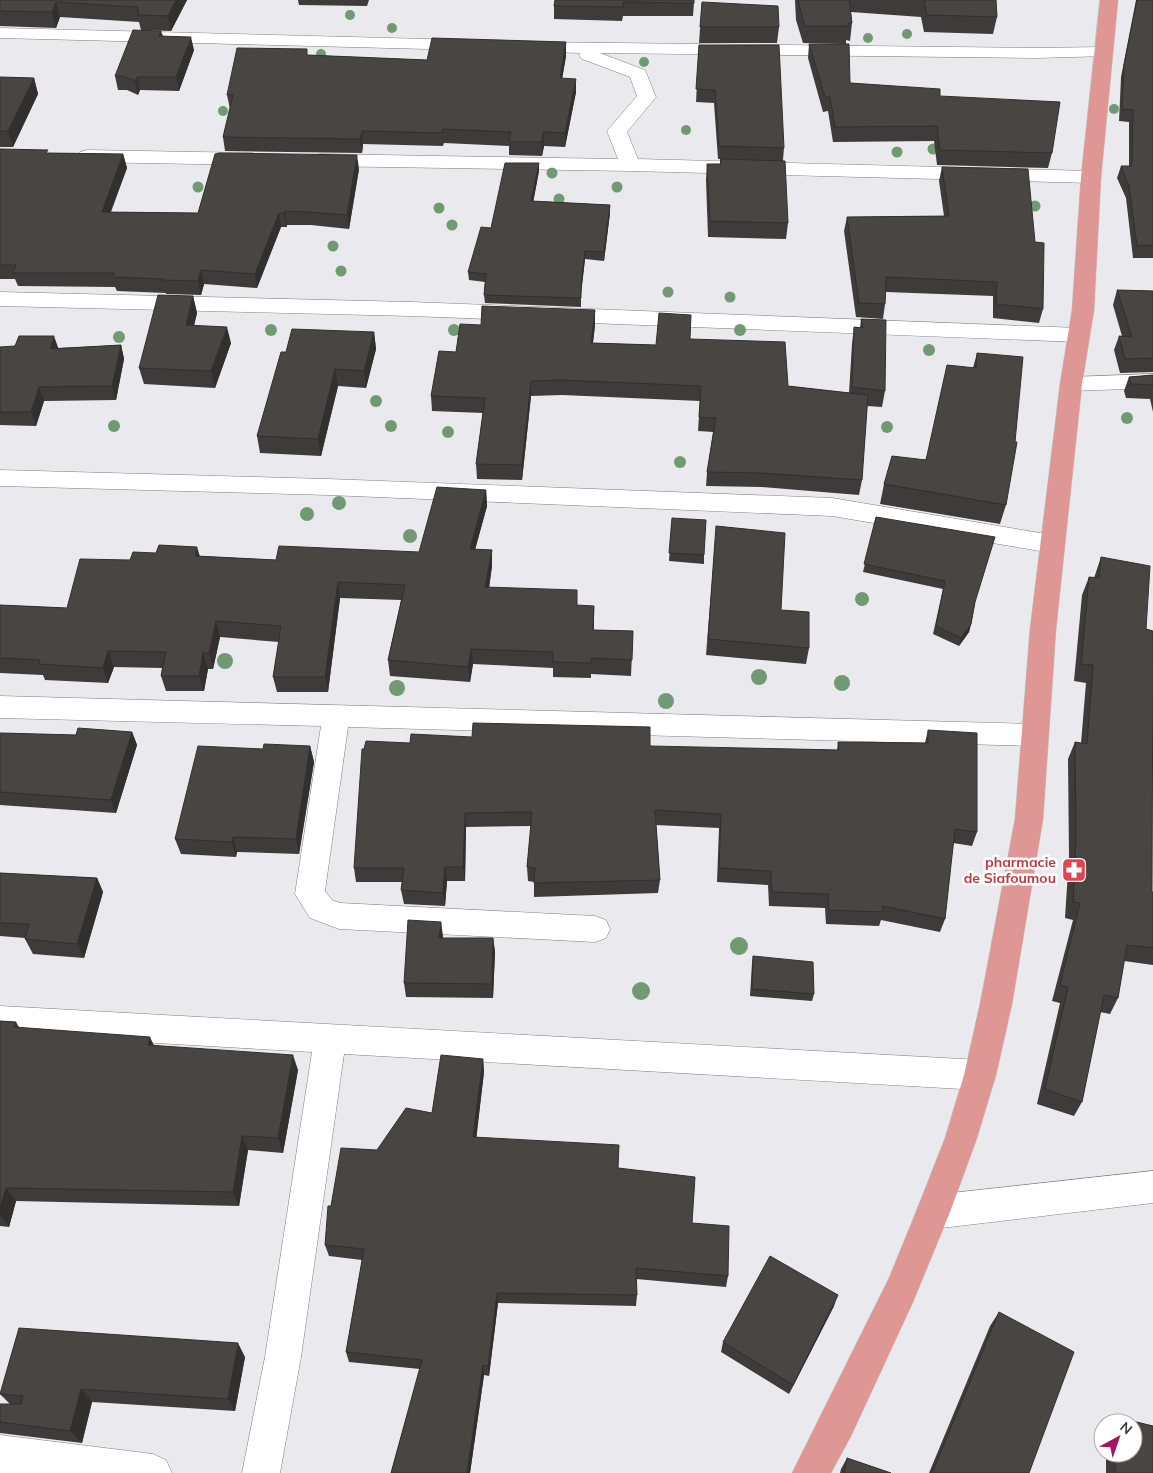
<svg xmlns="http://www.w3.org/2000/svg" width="1153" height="1473" font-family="Mulish,sans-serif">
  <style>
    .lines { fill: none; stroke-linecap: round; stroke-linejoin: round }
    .minor-casing { stroke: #7d7d80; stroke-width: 1 }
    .trunk-casing { stroke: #c6c6c6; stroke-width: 1 }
    .minor { fill: #fff; fill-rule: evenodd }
    .trunk { fill: #df9796; fill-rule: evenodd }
    .tree { fill: #719973 }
    .wall { fill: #3e3b3a }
    .shaded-wall { fill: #32302f }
    .building { fill: #484543; stroke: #32302f }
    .labels { text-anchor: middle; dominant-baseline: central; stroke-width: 5; stroke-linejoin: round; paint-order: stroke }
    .health-label { font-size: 14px; font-weight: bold; fill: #be3a42; stroke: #fff; text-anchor: end }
  </style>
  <rect width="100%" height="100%" fill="#eaeaee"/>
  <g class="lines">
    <defs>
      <g id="minor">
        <polygon points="0,28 467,40 473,41 476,45 473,49 467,50 0,38"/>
        <polygon points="530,42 1036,48 1103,47 1109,48 1112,52 1109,56 1036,58 600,53 645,70 656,97 627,132 638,159 1091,171 1098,173 1101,177 1098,181 1091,183 630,171 320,166 313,164 310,160 313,156 320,154 618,159 607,131 637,96 630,77 582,59 579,55 580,53 524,51 521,47 524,43"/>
        <polygon points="87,150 252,153 259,155 262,159 259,163 252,165 87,162 80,160 77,156 80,152"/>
        <polygon points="0,292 411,302 1078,328 1086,330 1089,335 1086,340 1078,342 411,316 0,306"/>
        <polygon points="1153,374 1153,388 1071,391 1063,389 1060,384 1063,379 1071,377"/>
        <polygon points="0,470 328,479 832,498 1052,535 1061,538 1064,544 1061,550 1052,553 832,516 328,495 0,486"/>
        <polygon points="0,696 1034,724 1044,727 1048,735 1044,743 1034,746 348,727 325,891 332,900 340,903 595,916 606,920 610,929 606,938 595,942 339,929 310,918 295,894 321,726 0,718"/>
        <polygon points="0,1006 980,1060 991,1065 996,1075 991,1085 980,1090 344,1054 301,1357 280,1473 242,1473 265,1357 312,1052 0,1034"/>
        <polygon points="1153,1171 1153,1203 933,1229 921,1224 916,1212 921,1200 933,1195"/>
        <polygon points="0,1435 153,1454 166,1460 172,1473 0,1473"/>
      </g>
      <polygon id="trunk" points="1100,0 1118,0 1101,177 1094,310 1082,384 1056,629 1043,819 1012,1004 996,1075 977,1138 950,1212 913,1302 851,1436 831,1473 792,1473 889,1278 916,1212 945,1138 964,1075 980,1004 1015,819 1030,629 1060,384 1072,310 1081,177"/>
    </defs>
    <use href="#minor" class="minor-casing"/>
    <use href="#trunk" class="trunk-casing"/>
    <use href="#minor" class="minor"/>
    <use href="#trunk" class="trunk"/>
  </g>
  <g class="tree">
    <circle cx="350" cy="15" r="5"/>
    <circle cx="392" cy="28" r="5"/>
    <circle cx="907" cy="34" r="5"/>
    <circle cx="868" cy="38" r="5"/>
    <circle cx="321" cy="54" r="5"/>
    <circle cx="644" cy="62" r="5"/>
    <circle cx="1114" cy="109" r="5"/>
    <circle cx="223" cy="111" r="5"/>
    <circle cx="686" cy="130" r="5"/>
    <circle cx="933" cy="149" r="5.5"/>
    <circle cx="897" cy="152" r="5.5"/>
    <circle cx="552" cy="173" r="5.5"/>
    <circle cx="198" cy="187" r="5.5"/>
    <circle cx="617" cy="187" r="5.5"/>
    <circle cx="559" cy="199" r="5.5"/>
    <circle cx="1035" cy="206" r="5.5"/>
    <circle cx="439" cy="208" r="5.5"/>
    <circle cx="452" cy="225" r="5.5"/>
    <circle cx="333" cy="246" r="5.5"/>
    <circle cx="341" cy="271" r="5.5"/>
    <circle cx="668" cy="292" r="5.5"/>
    <circle cx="730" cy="297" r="5.5"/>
    <circle cx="271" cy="330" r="6"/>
    <circle cx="454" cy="330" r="6"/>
    <circle cx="740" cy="330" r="6"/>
    <circle cx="119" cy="337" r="6"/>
    <circle cx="929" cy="350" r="6"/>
    <circle cx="376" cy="401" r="6"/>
    <circle cx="1127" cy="418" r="6"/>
    <circle cx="114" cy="426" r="6"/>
    <circle cx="391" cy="426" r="6"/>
    <circle cx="887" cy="427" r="6"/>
    <circle cx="448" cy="432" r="6"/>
    <circle cx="680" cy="462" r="6"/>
    <circle cx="339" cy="503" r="7"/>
    <circle cx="307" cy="514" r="7"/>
    <circle cx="410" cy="536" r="7"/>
    <circle cx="862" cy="599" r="7"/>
    <circle cx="225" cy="661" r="8"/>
    <circle cx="759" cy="677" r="8"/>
    <circle cx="842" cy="683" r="8"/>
    <circle cx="397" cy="688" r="8"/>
    <circle cx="666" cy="701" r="8"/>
    <circle cx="739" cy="946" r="9"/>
    <circle cx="641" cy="991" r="9"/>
  </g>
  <g class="wall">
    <polygon points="0,0 187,0 171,31 141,30 139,22 60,17 56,28 0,26"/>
    <polygon points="298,0 369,0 367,6 299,5"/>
    <polygon points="555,0 694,3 693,16 623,16 622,21 554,19 554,6"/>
    <polygon points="795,0 996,0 997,17 993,34 924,32 921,17 851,12 852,23 850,41 846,40 846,44 803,43 796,20"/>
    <polygon points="1136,0 1153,0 1153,258 1133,258 1126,198 1117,178 1121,166 1129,166 1129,122 1119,121 1121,77"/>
    <polygon points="702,2 779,27 777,43 699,43"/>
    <polygon points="161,31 163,36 194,50 179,91 140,90 138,95 127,90 118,90 115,76"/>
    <polygon points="566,42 566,56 562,78 576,92 565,147 544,146 542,156 509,155 509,146 444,143 443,146 363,144 362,153 225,151 223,137 230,109 227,95 308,55 427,60"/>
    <polygon points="809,44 850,83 940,96 1052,153 1048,168 937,165 934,141 833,142 828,111 823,112 808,58"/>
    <polygon points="699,45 784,148 783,160 788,223 786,239 708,237 706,180 707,164 720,164 720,159 718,159 714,103 696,102"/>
    <polygon points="0,77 34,78 38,94 13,147 0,147"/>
    <polygon points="0,149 48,153 123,154 127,168 111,212 198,213 359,169 349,229 311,225 287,225 287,227 281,227 257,288 204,284 201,295 166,294 166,293 117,291 115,287 18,286 15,279 0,279"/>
    <polygon points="539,163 539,171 533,201 610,205 610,213 604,261 585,259 581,292 581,307 485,303 484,295 485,282 469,280 468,272 491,228"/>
    <polygon points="942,167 1035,242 1043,309 1039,323 993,318 993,296 886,292 885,304 883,319 856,317 844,231 847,217 944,216 939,181"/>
    <polygon points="1117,290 1153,291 1153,372 1120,373 1114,350 1119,336 1122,336 1113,305"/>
    <polygon points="193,296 197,313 194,325 231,343 215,388 144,384 139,368"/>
    <polygon points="595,310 595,325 593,343 656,345 690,339 788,386 849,393 852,344 854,327 860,328 861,319 885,391 882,407 867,406 862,480 859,495 761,487 706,486 707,472 713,432 698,431 700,401 562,395 531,396 522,480 477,479 476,464 483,413 432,411 431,396 456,352 481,325"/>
    <polygon points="374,332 376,349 366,388 338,386 321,456 260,453 257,436 286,352"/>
    <polygon points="121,345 124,359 116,400 44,401 36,426 0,425 0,347 58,348"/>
    <polygon points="977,353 1006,505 1000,524 880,504 884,484 925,460 973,368"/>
    <polygon points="1153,375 1153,412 1150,399 1126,398 1124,391 1129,377"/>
    <polygon points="486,490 487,506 475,549 492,550 492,566 489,587 577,606 594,606 594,630 633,631 631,676 591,674 591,678 553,677 553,668 473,664 470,682 390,676 388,660 401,600 340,598 328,692 277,692 273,677 279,642 220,637 213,669 208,669 204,691 166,691 161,676 162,668 114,667 108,683 45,680 43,675 0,673 0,605 67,608 130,560 200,556 276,560 419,552"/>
    <polygon points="876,517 975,603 971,624 969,632 959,646 933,634 943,589 863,572"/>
    <polygon points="672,518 704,555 704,564 669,561"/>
    <polygon points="715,543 781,610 809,648 806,664 706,655"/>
    <polygon points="1101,557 1146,629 1152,892 1153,892 1153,965 1124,961 1118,998 1110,1014 1100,1012 1082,1102 1074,1116 1037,1104 1060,1003 1052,1001 1073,920 1065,918 1069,856 1068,759 1075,742 1081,743 1086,683 1074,681 1082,595 1089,577 1094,578"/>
    <polygon points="928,730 977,832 972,846 953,843 945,919 940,932 881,920 879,926 826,924 825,908 769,906 768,885 717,882 719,828 656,825 660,880 658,893 534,897 534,882 528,881 527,867 531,826 466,827 465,881 447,881 445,906 404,904 401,890 402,882 356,882 354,868 410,743 837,750 838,742 925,743"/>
    <polygon points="132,732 137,745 116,813 0,805 0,733 76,735"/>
    <polygon points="310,746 314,762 299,854 237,852 236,857 181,854 175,839 263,749"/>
    <polygon points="0,873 97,878 103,892 84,958 33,954 25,939 25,938 0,936"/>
    <polygon points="441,922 442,938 493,938 495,952 493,998 406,997 404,983"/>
    <polygon points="753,956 814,994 812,1001 750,996 752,963"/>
    <polygon points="0,1021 16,1022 19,1027 154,1046 298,1070 283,1153 248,1150 239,1206 16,1201 9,1227 0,1226"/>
    <polygon points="483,1059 484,1072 476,1137 618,1168 692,1223 728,1276 726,1287 636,1279 637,1295 636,1306 498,1303 489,1376 484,1375 470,1473 391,1473 420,1369 349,1362 346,1352 362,1260 329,1256 325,1245 331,1206 377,1150 432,1113"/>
    <polygon points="834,1306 789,1394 721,1352 723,1342"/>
    <polygon points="999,1312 1029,1473 929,1473 990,1326"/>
    <polygon points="245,1357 235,1411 92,1402 82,1443 0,1433 0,1434 0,1404 10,1404 0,1394"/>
    <polygon points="1116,1417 1153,1426 1153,1473 1106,1473 1106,1453 1133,1453 1133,1423 1110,1423"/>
    <polygon points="847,1458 891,1473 840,1473 841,1469"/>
  </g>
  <g class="shaded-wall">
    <polygon points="176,0 187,0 171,31 168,16"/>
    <polygon points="56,2 60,17 56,28 52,12"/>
    <polygon points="191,37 194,50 179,91 176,77"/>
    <polygon points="566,42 566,56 560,92 560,78"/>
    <polygon points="137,77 140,90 138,95 135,81"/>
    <polygon points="34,78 38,94 13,147 8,131"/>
    <polygon points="576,79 576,92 565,147 565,133"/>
    <polygon points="362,131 363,144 362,153 360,139"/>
    <polygon points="543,132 544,146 542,156 542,142"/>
    <polygon points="123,154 127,168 105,225 102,212"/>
    <polygon points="357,155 359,169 349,229 347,215"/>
    <polygon points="539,163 539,171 532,209 531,201"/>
    <polygon points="610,205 610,213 604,261 604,252"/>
    <polygon points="285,211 287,225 287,227 284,213"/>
    <polygon points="279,213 281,227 257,288 255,274"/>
    <polygon points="585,251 585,259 581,295 581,286"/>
    <polygon points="201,270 204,284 201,295 198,281"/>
    <polygon points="193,296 197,313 190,342 186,325"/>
    <polygon points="595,310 595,325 591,358 591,343"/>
    <polygon points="227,327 231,343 215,388 211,371"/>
    <polygon points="374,332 376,349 366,388 364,371"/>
    <polygon points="54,336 59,350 50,349"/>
    <polygon points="121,345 124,359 116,400 112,386"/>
    <polygon points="335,369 338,386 321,456 318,439"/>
    <polygon points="531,381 531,396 522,480 522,465"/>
    <polygon points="39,387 44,401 36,426 31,412"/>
    <polygon points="486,490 487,506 471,565 470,549"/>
    <polygon points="197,547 202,563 195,556"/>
    <polygon points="492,550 492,566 487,603 485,587"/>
    <polygon points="338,582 340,598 328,692 325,677"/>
    <polygon points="216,621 220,637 213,669 209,653"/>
    <polygon points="971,624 969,632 959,646 961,638"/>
    <polygon points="471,649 473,664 470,682 468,667"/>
    <polygon points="108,651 114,667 108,683 103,668"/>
    <polygon points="203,653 208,669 204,691 199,676"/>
    <polygon points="132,732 137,745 116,813 111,800"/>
    <polygon points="310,746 314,762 299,854 296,839"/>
    <polygon points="465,813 466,827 465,881 463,867"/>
    <polygon points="233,837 237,852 236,857 232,842"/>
    <polygon points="445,867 447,881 445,906 443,893"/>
    <polygon points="97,878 103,892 84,958 77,944"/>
    <polygon points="441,922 443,936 441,952 439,938"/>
    <polygon points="493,938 495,952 493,998 492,984"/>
    <polygon points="150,1037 157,1052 148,1045"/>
    <polygon points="293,1055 298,1070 283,1153 278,1138"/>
    <polygon points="483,1059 484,1072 475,1150 473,1137"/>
    <polygon points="242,1136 248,1150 239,1206 233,1192"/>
    <polygon points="6,1188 16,1201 9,1227 0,1215 0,1209"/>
    <polygon points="497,1293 498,1303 489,1376 488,1366"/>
    <polygon points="838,1295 834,1306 789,1394 793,1385"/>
    <polygon points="238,1343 245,1357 235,1411 228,1399"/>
    <polygon points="483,1365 484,1375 470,1473 467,1473"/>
    <polygon points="81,1389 92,1402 82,1443 70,1431"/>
  </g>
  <g class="building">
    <polygon points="0,0 176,0 168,16 138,15 139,10 137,10 138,7 56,2 52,12 0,11"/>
    <polygon points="555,0 694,0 694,3 623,2 623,7 554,6"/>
    <polygon points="798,0 849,0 852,23 848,23 848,26 805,26"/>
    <polygon points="924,0 996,0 997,17 927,15"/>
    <polygon points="1137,0 1153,0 1153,245 1137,246 1129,186 1121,166 1132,166 1133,110 1122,109 1124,65"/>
    <polygon points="702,2 778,6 779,27 700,27"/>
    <polygon points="133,30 161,31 159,36 191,37 176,77 137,77 135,81 124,76 115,76"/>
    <polygon points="432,38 566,42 560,78 576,79 565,133 543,132 542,142 509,142 511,132 443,129 442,133 362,131 360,139 223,137 233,95 227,95 237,48 307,49 307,55 427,60"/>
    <polygon points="809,44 849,44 850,83 940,89 940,96 1060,102 1052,153 940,150 937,126 835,127 830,97 825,97"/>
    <polygon points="699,45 779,45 784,148 719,146 715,90 696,89"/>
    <polygon points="0,77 34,78 8,131 0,131"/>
    <polygon points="0,149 48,150 46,153 123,154 102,212 198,213 215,154 219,153 357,155 347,215 309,212 285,211 284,213 279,213 255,274 201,270 198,281 163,280 163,279 113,277 114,273 13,273 16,265 0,265"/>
    <polygon points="721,159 785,161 788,223 710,221 707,164 721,164"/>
    <polygon points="505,163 539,163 531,201 610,205 604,252 585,251 581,286 581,298 484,295 486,274 468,272 481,227 491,228"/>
    <polygon points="942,167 1028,169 1035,242 1044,243 1043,309 996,304 997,282 886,277 885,304 859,303 847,217 949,216"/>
    <polygon points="1117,290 1153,291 1153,358 1125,359 1119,336 1132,337"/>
    <polygon points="158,295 193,296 186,325 227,327 211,371 139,368"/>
    <polygon points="482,306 595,310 591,343 656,345 659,313 691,315 690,339 785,342 788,386 868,395 862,480 762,473 707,472 716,418 699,417 701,386 562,380 531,381 522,465 476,464 485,398 431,396 439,351 456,352 460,324 481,325"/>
    <polygon points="861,319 886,320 885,391 852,387 854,327 863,328"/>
    <polygon points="292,329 374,332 364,371 335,369 318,439 257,436 281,352 286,352"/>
    <polygon points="19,336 54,336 50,349 121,345 112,386 39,387 31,412 0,412 0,347 15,346"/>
    <polygon points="977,353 1023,357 1015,442 1017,442 1006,505 884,484 892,456 926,460 947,365 976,368"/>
    <polygon points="1153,375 1153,385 1131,384 1129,377"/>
    <polygon points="437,487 486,490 470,549 492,550 485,587 577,590 577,605 594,606 593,630 633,631 632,660 591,658 591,663 553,662 553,652 471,649 468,667 388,660 405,585 338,582 325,677 273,677 281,626 216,621 209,653 203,653 199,676 161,676 166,652 108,651 103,668 39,664 40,660 0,658 0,605 67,608 80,559 130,560 133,552 156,553 159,545 197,547 195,556 276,560 279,546 419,552"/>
    <polygon points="876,517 995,537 975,602 971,624 961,638 936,626 945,581 864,564"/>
    <polygon points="672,518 706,520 704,555 669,553"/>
    <polygon points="716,526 785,533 781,610 809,612 809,648 708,639"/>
    <polygon points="1101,557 1150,566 1146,629 1153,631 1152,892 1153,892 1153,948 1127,945 1118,998 1104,995 1082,1102 1045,1089 1068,987 1060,985 1080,903 1073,902 1076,839 1075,742 1087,744 1093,665 1081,664 1089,577 1099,578"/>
    <polygon points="473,723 650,727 650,746 839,750 838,742 928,743 928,730 977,733 977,832 955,829 945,919 883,906 883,912 829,910 828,894 772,892 771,871 719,868 721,814 655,810 660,880 534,883 535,868 527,867 532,812 465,813 463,867 445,867 443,893 401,890 404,868 354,868 362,749 364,749 366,741 410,743 411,734 472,737"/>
    <polygon points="78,728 132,732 111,800 0,792 0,733 76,735"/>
    <polygon points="264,744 310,746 296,839 233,837 232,842 175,839 198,746 263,749"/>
    <polygon points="0,873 97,878 77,944 25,939 29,924 0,923"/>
    <polygon points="408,920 441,922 439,938 493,938 492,984 404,983"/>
    <polygon points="753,956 813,962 814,994 752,989"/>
    <polygon points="0,1021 16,1022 14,1027 150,1037 148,1045 293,1055 278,1138 242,1136 233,1192 6,1188 0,1209"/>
    <polygon points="441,1055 483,1059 473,1137 619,1145 618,1168 695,1177 692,1223 729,1226 728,1276 636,1268 637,1295 497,1293 488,1366 483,1365 467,1473 391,1473 422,1360 346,1352 364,1249 325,1245 328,1206 331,1206 341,1148 377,1150 406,1108 432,1113"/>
    <polygon points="770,1256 838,1295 793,1385 723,1342"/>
    <polygon points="999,1312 1074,1352 1029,1473 932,1473"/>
    <polygon points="19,1328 238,1343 228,1399 81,1389 70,1431 0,1422 0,1404 21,1404 23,1396 0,1394"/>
    <polygon points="1116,1417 1153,1426 1153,1473 1115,1473 1115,1453 1133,1453 1133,1423 1116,1423"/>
    <polygon points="847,1458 891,1473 844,1473"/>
  </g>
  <defs>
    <symbol id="pharmacy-square" viewBox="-11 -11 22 22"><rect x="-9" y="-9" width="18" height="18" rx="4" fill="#e0444e" stroke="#fff"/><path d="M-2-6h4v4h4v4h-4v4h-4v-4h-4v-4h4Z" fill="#fff"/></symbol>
  </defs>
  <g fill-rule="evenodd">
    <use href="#pharmacy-square" x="1060" y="856" width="28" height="28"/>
  </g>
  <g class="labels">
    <g class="health-label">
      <text x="1056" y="862">pharmacie<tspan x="1056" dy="16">de Siafoumou</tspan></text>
    </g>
  </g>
  <g transform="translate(1118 1438) rotate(40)"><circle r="24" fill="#ffffff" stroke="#aeaeae"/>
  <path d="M0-4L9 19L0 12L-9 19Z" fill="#a01460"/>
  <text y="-8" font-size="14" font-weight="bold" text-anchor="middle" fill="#343435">N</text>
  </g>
</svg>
